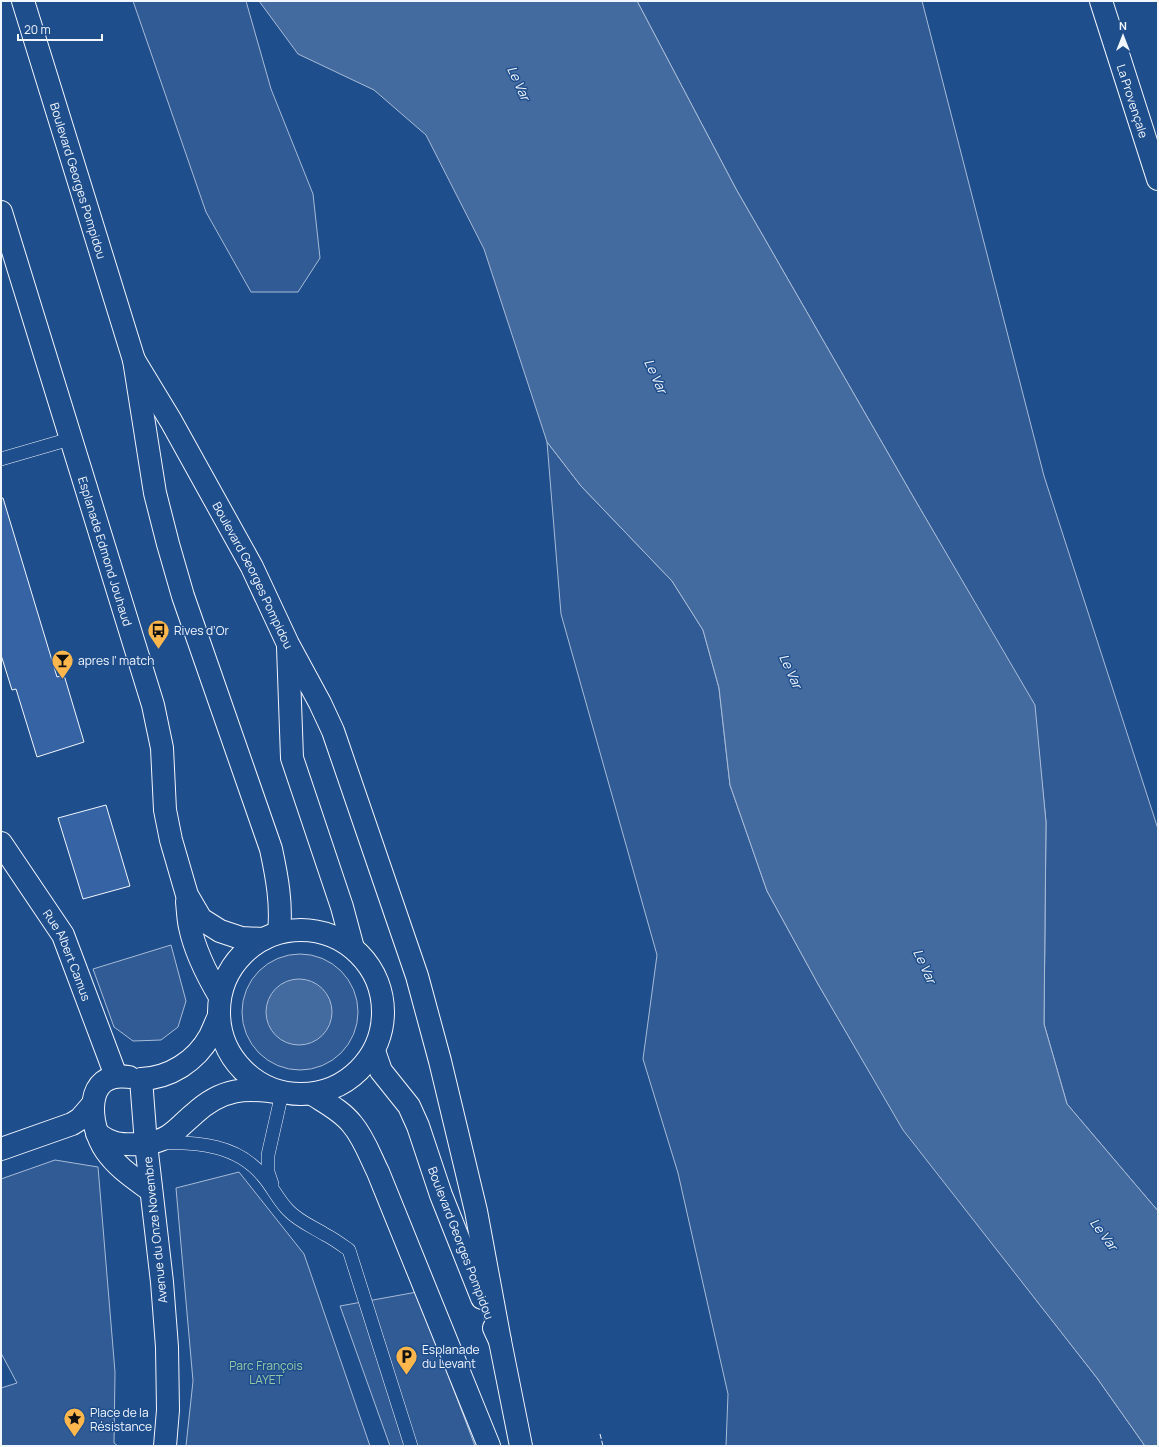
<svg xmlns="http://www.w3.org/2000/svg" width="1159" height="1447" font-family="Manrope,sans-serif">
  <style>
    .built { fill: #305b95; stroke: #a8bbd7 }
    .water { fill: #446ba0; stroke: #a8bbd7 }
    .building { fill: #3563a3; stroke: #f2f6ff }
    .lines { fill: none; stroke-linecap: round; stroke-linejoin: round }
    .service-casing { stroke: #f2f6ff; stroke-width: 14 }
    .minor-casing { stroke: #f2f6ff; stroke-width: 24 }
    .tertiary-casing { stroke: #f2f6ff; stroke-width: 24 }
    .secondary-casing { stroke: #f2f6ff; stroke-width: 24 }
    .motorway-casing { stroke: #f2f6ff; stroke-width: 24 }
    .service { stroke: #1f4e8c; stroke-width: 13 }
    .minor { stroke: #1f4e8c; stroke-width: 22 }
    .tertiary { stroke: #1f4e8c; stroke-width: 22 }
    .secondary { stroke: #1f4e8c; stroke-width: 22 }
    .motorway { stroke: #1f4e8c; stroke-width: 22 }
    .fence { stroke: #f2f6ff; stroke-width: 1; stroke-dasharray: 5 2; stroke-linecap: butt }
    .labels { text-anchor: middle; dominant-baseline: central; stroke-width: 3; stroke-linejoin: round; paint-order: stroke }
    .street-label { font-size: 12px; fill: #f2f6ff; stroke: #1f4e8c }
    .poi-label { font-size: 12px; fill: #f2f6ff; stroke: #1f4e8c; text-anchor: start }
    .park-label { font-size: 12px; fill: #97c8a6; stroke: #1f4e8c }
    .water-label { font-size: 13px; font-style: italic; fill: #f2f6ff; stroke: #1f4e8c }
  </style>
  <rect width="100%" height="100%" fill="#1f4e8c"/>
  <g class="built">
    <polygon points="133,1 246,1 271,89 313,194 320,258 298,292 251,292 206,212"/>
    <polygon points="637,1 922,1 1044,476 1158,829 1158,1211 1067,1104 1044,1024 1046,822 1034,705 911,493 736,189"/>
    <polygon points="547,442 581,486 672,581 703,630 719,688 730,785 767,891 818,984 903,1129 1097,1378 1145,1446 726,1446 728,1394 678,1173 643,1059 657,955 561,614"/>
    <polygon points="171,945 186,1001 178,1027 161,1040 133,1041 114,1027 93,969"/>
    <circle cx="300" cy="1012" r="58"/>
    <polygon points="55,1160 98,1167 115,1372 114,1443 118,1446 1,1446 1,1388 17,1383 1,1353 1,1179"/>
    <polygon points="239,1172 304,1254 370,1446 186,1446 193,1381 176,1188"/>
    <polygon points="417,1292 475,1446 390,1446 340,1306"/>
  </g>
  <g class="water">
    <polygon points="259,1 637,1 736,189 911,493 1035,705 1046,822 1044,1024 1067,1104 1158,1211 1158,1446 1145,1446 1097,1378 903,1130 818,984 767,891 730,785 719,688 703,630 672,581 581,486 547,442 484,249 426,135 374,90 298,54"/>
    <circle cx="299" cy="1012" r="33"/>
  </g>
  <g class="building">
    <polygon points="1,498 3,498 57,677 64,675 84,742 37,757 16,689 12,690 1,655"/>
    <polygon points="106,805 130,886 83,899 58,818"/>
  </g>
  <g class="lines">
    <defs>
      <g id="service">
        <polyline points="1,459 70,439"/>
        <path d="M162,1143C198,1142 237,1145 262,1175C272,1186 278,1200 288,1210C298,1221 313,1227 326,1235C334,1239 342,1245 349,1250L411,1446"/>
        <polyline points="272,1184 268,1172 268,1155 282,1093"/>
      </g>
      <g id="minor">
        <path id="s1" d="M1,212L153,705L162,748L165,810L171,840L187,895L201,919L220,931L241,938L264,939"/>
        <path id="s2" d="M1,843L63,935L116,1076"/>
        <path d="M187,902C188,910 188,919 190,927C195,952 207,975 220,997"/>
        <path d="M129,1077C83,1070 88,1125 106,1151C118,1168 134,1178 150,1190"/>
        <path d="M97,1133C114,1147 125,1144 146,1144"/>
        <polyline points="1,1149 72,1124 80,1119 93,1104"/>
      </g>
      <g id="tertiary">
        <path d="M146,1144C172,1139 175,1130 194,1114C222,1088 246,1087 282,1093"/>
        <path d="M165,1446L168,1410L167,1347L162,1282L146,1144L141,1079C170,1078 196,1061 210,1036C213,1030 216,1022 219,1016"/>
      </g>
      <g id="secondary">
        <path id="s3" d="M23,1L134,360L155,493L168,544L183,596L271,849C277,877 282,904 279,932"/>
        <path id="s4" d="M134,360L171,421L252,567L288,644L320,703L333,731L417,976L440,1061L476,1211L500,1341"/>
        <polyline points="288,647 292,758 342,907 353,948"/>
        <circle cx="301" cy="1012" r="82"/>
        <polyline points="374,1051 381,1071 409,1106 418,1126 441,1195 482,1298"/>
        <path d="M312,1094C326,1103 342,1111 352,1124C364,1138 370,1156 378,1172L489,1446"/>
        <polyline points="494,1328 500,1341 521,1446"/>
      </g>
      <g id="motorway">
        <path id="s5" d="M1101,1L1158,179"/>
      </g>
    </defs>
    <use href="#service" class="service-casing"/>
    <use href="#minor" class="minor-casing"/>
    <use href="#tertiary" class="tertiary-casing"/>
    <use href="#secondary" class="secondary-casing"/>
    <use href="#motorway" class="motorway-casing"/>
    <use href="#service" class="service"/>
    <use href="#minor" class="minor"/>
    <use href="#tertiary" class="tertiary"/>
    <use href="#secondary" class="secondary"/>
    <use href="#motorway" class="motorway"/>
    <polyline class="fence" points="600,1434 603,1446"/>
  </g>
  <defs>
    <symbol id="bus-pin" viewBox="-11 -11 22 30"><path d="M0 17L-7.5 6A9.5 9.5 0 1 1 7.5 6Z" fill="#ffb74d" stroke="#1f4e8c"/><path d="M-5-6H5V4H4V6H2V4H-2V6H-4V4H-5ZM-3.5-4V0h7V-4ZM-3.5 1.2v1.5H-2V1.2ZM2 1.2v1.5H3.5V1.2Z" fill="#111"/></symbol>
    <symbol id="bar-pin" viewBox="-11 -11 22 30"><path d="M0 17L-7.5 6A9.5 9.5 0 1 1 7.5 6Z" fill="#ffb74d" stroke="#1f4e8c"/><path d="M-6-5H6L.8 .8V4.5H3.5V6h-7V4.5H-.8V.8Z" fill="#111"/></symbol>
    <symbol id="parking-pin" viewBox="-11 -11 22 30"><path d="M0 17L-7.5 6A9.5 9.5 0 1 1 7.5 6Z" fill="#ffb74d" stroke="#1f4e8c"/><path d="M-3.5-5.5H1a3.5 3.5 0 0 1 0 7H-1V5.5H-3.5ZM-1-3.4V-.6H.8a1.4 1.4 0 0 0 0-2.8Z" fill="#111"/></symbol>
    <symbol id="sight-pin" viewBox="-11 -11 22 30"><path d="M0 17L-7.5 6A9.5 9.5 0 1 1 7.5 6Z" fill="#ffb74d" stroke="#1f4e8c"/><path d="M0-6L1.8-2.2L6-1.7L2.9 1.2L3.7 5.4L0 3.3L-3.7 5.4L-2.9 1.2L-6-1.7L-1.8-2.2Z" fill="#111"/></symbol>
  </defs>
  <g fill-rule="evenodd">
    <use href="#bus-pin" x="146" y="618" width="25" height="34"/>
    <use href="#bar-pin" x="50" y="648" width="25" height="34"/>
    <use href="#parking-pin" x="394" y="1344" width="25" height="34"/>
    <use href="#sight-pin" x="62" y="1406" width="25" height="34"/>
  </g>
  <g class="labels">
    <g class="street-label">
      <text stroke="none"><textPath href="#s5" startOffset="105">La Provençale</textPath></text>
      <text stroke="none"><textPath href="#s3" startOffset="188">Boulevard Georges Pompidou</textPath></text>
      <text stroke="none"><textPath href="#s1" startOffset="355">Esplanade Edmond Jouhaud</textPath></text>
      <text stroke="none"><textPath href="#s4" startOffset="246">Boulevard Georges Pompidou</textPath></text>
      <text stroke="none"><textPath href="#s2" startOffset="131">Rue Albert Camus</textPath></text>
      <text transform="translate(155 1230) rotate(-96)">Avenue du Onze Novembre</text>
      <text transform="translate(461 1243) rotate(69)">Boulevard Georges Pompidou</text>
    </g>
    <g class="poi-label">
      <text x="174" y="630">Rives d’Or</text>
      <text x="78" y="660">apres l' match</text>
      <text x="422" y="1349">Esplanade<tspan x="422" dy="14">du Levant</tspan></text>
      <text x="90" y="1412">Place de la<tspan x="90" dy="14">Résistance</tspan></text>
    </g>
    <g class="park-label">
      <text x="266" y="1365">Parc François<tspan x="266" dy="14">LAYET</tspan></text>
    </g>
    <g class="water-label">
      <text transform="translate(519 83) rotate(65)">Le Var</text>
      <text transform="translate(656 376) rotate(65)">Le Var</text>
      <text transform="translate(791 671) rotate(65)">Le Var</text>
      <text transform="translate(925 966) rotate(65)">Le Var</text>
      <text transform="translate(1104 1234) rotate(53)">Le Var</text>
    </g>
  </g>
  <rect width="1159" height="1447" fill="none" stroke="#f2f6ff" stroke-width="4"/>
  <g transform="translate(1123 36)" stroke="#1f4e8c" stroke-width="3" paint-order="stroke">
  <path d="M0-3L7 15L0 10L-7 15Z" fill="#f2f6ff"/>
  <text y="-6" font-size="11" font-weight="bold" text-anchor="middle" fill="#f2f6ff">N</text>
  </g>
  <path d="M18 34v6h84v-6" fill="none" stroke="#f2f6ff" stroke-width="2"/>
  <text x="24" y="34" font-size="12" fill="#f2f6ff" stroke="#1f4e8c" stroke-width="3" paint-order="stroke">20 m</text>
</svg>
